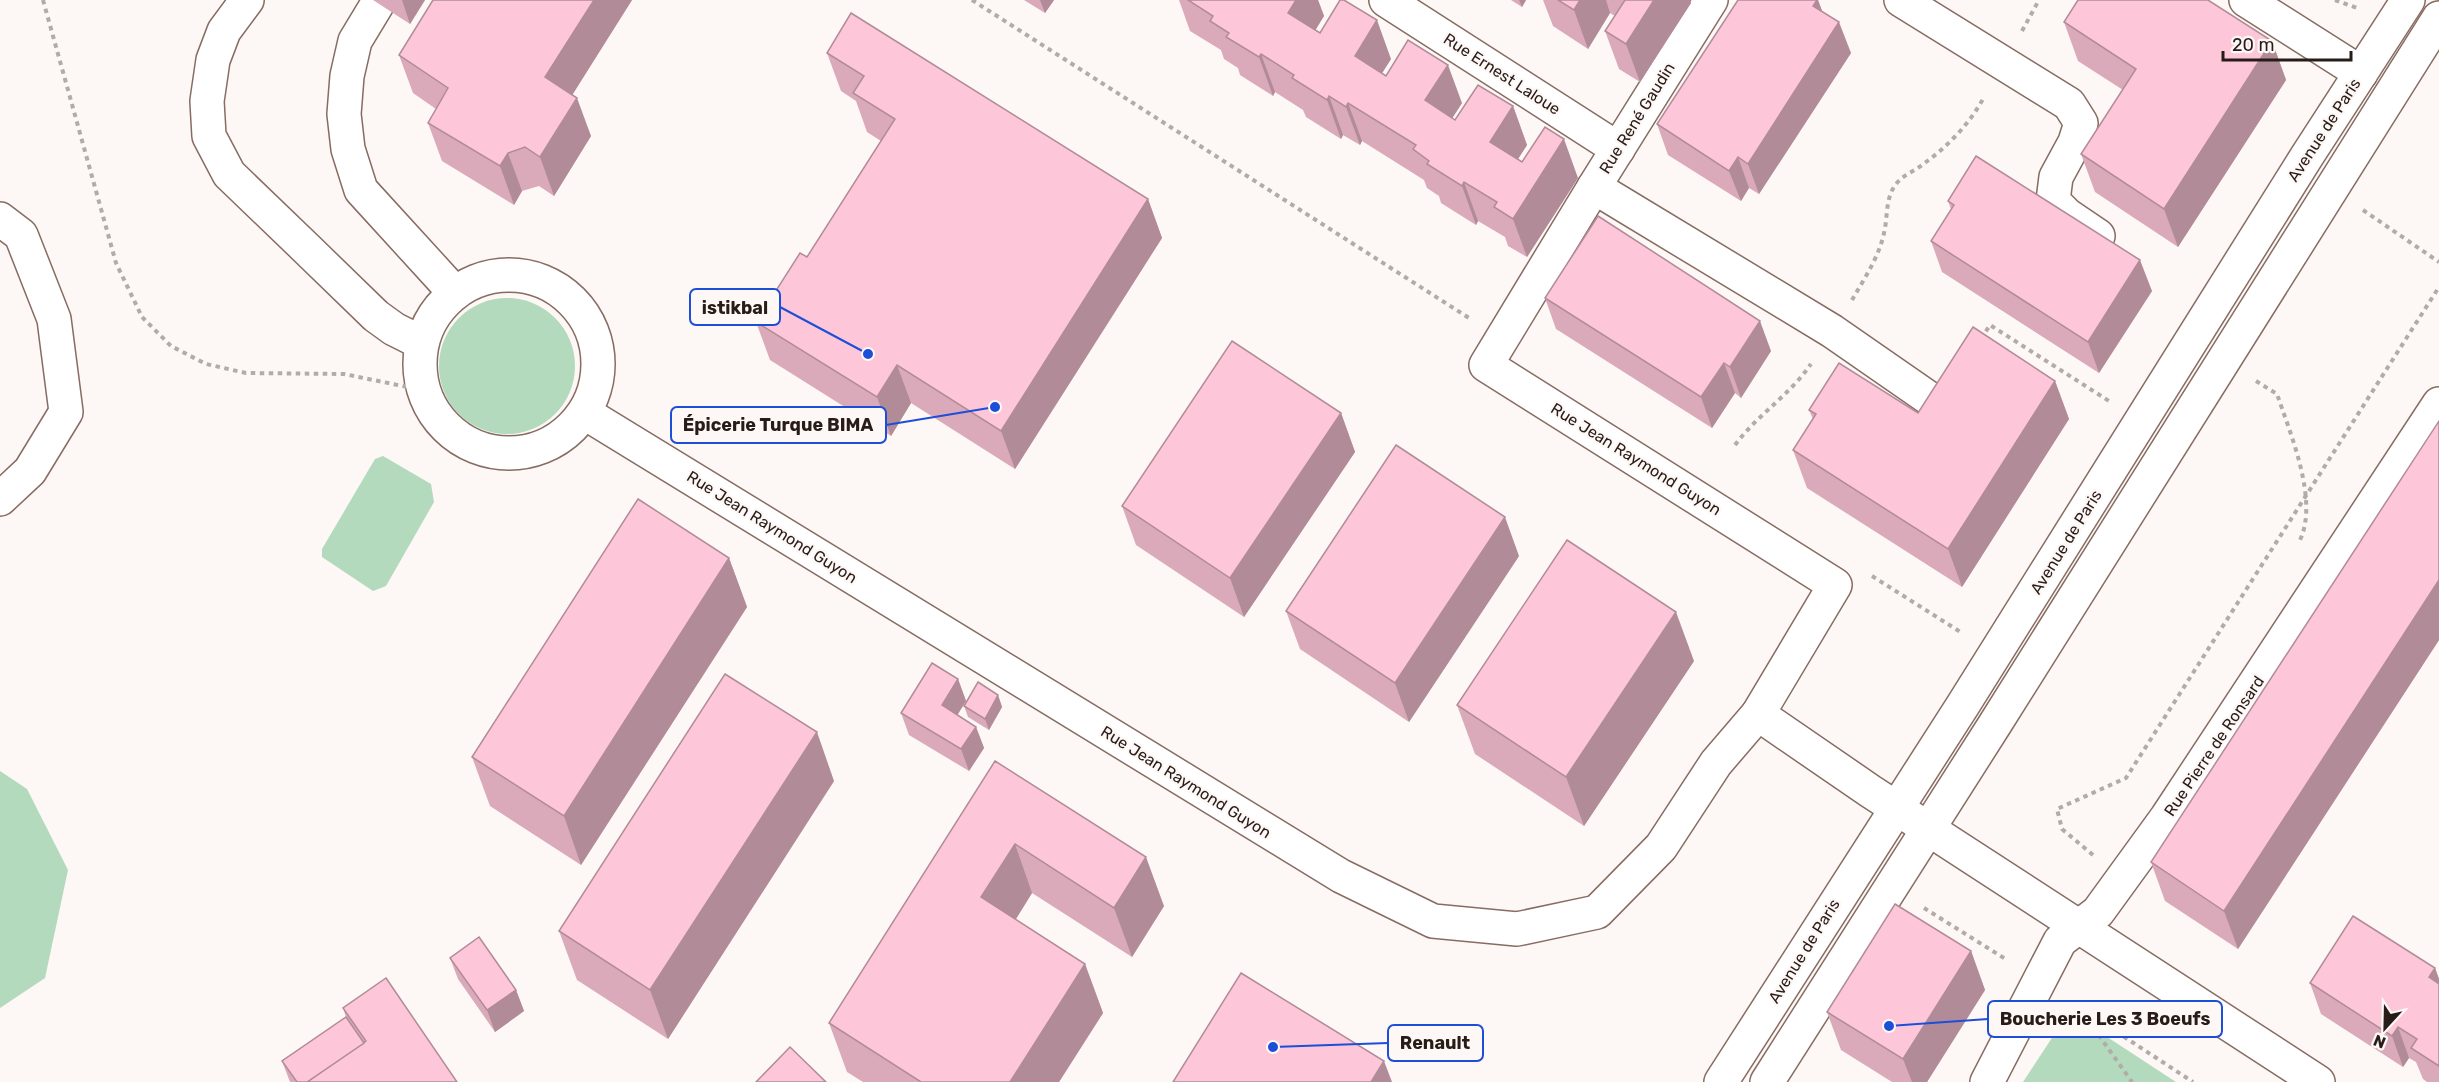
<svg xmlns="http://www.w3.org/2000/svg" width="2439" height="1082" font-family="Rubik,sans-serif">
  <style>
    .green { fill: #b3dabd }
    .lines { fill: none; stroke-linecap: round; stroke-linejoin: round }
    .minor-casing { stroke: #876c62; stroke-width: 36 }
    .major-casing { stroke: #876c62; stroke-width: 36 }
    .path { stroke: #b2aba8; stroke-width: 4; stroke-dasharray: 4.5 4.5; stroke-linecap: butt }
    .minor { stroke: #fff; stroke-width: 33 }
    .major { stroke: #fff; stroke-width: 33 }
    .wall { fill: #daaabb }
    .shaded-wall { fill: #b18b98 }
    .building { fill: #fdc6d9; stroke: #b18b98; stroke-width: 1.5 }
    .labels { text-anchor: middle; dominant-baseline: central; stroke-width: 4.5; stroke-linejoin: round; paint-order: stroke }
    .street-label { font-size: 16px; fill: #271c18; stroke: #fdf7f5 }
    .leader { fill: none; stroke: #1d4ed8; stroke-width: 2 }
    .callout-dot { fill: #1d4ed8; stroke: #fdf7f5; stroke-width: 2 }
    .callout { fill: #fdf7f5; stroke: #1d4ed8; stroke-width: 2 }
    .callout-label { font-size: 18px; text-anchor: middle; font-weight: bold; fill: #271c18 }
  </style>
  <rect width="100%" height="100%" fill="#fdf7f5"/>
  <g class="green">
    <circle cx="507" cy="366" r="68"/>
    <polygon points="383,456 431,484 434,502 386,586 373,591 322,557 322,549 375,459"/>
    <polygon points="0,771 27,789 68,870 45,978 0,1008"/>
    <polygon points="2069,1012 2176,1082 2023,1082"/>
  </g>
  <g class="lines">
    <defs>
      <g id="minor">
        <polyline points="247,0 224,31 213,60 207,101 209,136 229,174 309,251 376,316 394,329 422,343"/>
        <polyline points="1386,0 1618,149"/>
        <polyline points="1711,0 1594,187 1832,331 1943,408"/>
        <polyline points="1901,0 2069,104 2081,123 2075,142 2056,177 2053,201 2067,215 2098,236"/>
        <polyline points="2246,0 2361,73"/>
        <polyline points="378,3 355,41 347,76 344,114 348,149 361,190 455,293"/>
        <polyline points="1594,187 1486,365 1835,585 1758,714"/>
        <polyline points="0,219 21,235 54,319 66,412 30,471 0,499"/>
        <circle cx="509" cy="364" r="89"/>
        <polyline points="585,413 1341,876 1433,921 1517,929 1597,912 1661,847 1716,763 1758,714 1870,791 2318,1082"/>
        <polyline points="1987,1082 2060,941 2098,912 2167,817 2439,404"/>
      </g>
      <g id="major">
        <polyline points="1721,1082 1963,705 2307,156 2408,0"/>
        <polyline points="1767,1082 1995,724 2439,18"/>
      </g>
    </defs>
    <use href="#minor" class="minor-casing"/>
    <use href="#major" class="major-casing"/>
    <g class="path">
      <polyline points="43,0 116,263 142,317 171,346 206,364 246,373 344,374 422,390"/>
      <polyline points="972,0 1469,318"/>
      <polyline points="2335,0 2357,8"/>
      <polyline points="2022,31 2039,0"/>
      <polyline points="2363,210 2439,262"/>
      <path d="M1852,300C1864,279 1879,257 1884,233C1888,217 1885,198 1896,184C1903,175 1913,172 1922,165C1946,148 1970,124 1984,97"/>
      <polyline points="1981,339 1990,325 2109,401"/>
      <path d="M2256,381L2277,394C2290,433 2319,500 2300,540"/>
      <path d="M1735,445C1757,415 1789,396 1811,364"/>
      <polyline points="1872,576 1962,633"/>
      <polyline points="2093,855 2062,829 2057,809 2126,778 2439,287"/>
      <polyline points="1924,908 2007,960"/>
      <polyline points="2071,1002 2193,1082"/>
      <polyline points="2083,1013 2132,1082"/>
    </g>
    <use href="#minor" class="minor"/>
    <use href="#major" class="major"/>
  </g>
  <g class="wall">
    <polygon points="373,0 425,0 410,24"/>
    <polygon points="433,0 632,0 572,95 591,136 554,196 539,186 522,191 514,205 442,161 428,123 436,109 413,93 399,55"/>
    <polygon points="1024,0 1054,0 1045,13"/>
    <polygon points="1179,0 1318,0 1324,16 1315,30 1320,33 1391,59 1382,73 1386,76 1462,103 1452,118 1455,120 1513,106 1527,145 1518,159 1522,162 1578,178 1527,257 1508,246 1505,237 1478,221 1476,225 1441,203 1439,196 1427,188 1424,180 1362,141 1360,145 1343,135 1341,139 1306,117 1303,110 1275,92 1273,96 1240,75 1238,68 1224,59 1221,50 1190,31"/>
    <polygon points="1511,0 1526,0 1522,7"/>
    <polygon points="1543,0 1690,0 1691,3 1640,82 1619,69 1605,31 1615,16 1610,13 1588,49 1553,26"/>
    <polygon points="1738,0 1818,0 1822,11 1851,53 1759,194 1749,188 1741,201 1668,155 1657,124"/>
    <polygon points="2064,22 2272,41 2286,80 2178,247 2095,192 2081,154 2123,90 2078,61"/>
    <polygon points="827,53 1148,199 1162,238 1015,469 911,403 891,436 770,360 756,322 807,257 881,141 867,132 856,101 841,91"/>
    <polygon points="1948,201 2152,291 2099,373 1942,272 1931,241 1951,209"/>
    <polygon points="1545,298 1771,351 1741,398 1735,393 1712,428 1556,329"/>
    <polygon points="2055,381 2069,419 1962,587 1807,488 1793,450 1813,419 1809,410 1918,413"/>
    <polygon points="1341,413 1355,452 1244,617 1136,545 1122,506"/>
    <polygon points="2439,421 2439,640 2238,949 2165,901 2151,862"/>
    <polygon points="1519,556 1409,722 1300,649 1286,611"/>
    <polygon points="729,558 747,607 581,865 490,806 472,757"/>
    <polygon points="1694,661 1584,826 1475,754 1457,705"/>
    <polygon points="958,679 966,701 957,715 976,727 984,748 969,771 909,735 901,713"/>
    <polygon points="998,695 1002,707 989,730 968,717 964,706"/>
    <polygon points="995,761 1164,906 1132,957 1032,893 1016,919 1085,964 1103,1013 1059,1082 863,1082 847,1072 829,1023"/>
    <polygon points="834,781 668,1039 577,980 559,931"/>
    <polygon points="1971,951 1985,990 1927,1082 1892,1082 1841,1050 1827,1012"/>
    <polygon points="450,958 516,990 524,1011 495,1032 458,979"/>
    <polygon points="2435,968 2439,979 2439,1082 2427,1082 2423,1079 2416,1062 2409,1058 2403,1067 2321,1014 2310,983"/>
    <polygon points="343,1008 457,1082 290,1082 282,1061 346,1017"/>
  </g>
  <g class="shaded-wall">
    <polygon points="402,0 425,0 410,24"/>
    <polygon points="594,0 632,0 559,116 545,77"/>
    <polygon points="1040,0 1054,0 1045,13"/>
    <polygon points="1296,0 1318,0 1324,16 1302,52 1288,13"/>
    <polygon points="1519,0 1526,0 1522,7"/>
    <polygon points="1580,0 1606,0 1610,13 1588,49 1574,10"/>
    <polygon points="1654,0 1690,0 1691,3 1640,82 1626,44"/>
    <polygon points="1817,0 1818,0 1829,30 1813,6"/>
    <polygon points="1377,20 1391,59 1369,94 1355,56"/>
    <polygon points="1839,22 1851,53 1759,194 1748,164"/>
    <polygon points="2272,41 2286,80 2178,247 2164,209"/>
    <polygon points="1261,54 1275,92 1273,96 1259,57"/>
    <polygon points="1448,65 1462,103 1439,139 1425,100"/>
    <polygon points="1329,96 1343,135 1341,139 1327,100"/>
    <polygon points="577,98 591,136 554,196 540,157"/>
    <polygon points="1348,103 1362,141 1360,145 1346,107"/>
    <polygon points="1513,106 1527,145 1504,181 1490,142"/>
    <polygon points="1564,139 1578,178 1527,257 1513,219"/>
    <polygon points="508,153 522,191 514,205 500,166"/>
    <polygon points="1738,157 1749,188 1741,201 1729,171"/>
    <polygon points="1464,182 1478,221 1476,225 1462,186"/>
    <polygon points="1148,199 1162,238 1015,469 1001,431"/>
    <polygon points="2140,260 2152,291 2099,373 2088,342"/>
    <polygon points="1760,321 1771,351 1741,398 1730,367"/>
    <polygon points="1724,363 1735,393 1712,428 1701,397"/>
    <polygon points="897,365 911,403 891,436 877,397"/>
    <polygon points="2055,381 2069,419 1962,587 1948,549"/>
    <polygon points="1341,413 1355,452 1244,617 1230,578"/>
    <polygon points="1505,517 1519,556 1409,722 1395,683"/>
    <polygon points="729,558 747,607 581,865 564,816"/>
    <polygon points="2439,580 2439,640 2238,949 2224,911"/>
    <polygon points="1676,612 1694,661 1584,826 1566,777"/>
    <polygon points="958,679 966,701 950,727 942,705"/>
    <polygon points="998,695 1002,707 989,730 985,719"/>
    <polygon points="976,727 984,748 969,771 961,749"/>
    <polygon points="817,732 834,781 668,1039 650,990"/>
    <polygon points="1015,844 1032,893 999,946 981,897"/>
    <polygon points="1146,857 1164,906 1132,957 1114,908"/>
    <polygon points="1971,951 1985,990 1927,1082 1912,1082 1903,1059"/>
    <polygon points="1085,964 1103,1013 1059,1082 1010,1082"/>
    <polygon points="2435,968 2439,979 2439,1005 2429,977"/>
    <polygon points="516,990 524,1011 495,1032 487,1010"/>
    <polygon points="2398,1027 2409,1058 2403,1067 2392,1036"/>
    <polygon points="1384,1061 1392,1082 1371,1082"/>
  </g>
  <g class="building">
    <polygon points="433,0 594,0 545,77 577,98 540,157 525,147 508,153 500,166 428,123 448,88 399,55"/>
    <polygon points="1188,0 1296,0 1288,13 1320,33 1340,0 1344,0 1377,20 1355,56 1386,76 1408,40 1448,65 1425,100 1455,120 1478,85 1513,106 1490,142 1522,162 1545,127 1564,139 1513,219 1494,207 1497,202 1464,182 1462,186 1427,164 1429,161 1413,149 1416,145 1348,103 1346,107 1329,96 1327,100 1292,78 1294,75 1261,54 1259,57 1226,37 1229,33 1210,21 1213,16"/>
    <polygon points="1558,0 1580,0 1574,10"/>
    <polygon points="1625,0 1654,0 1626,44 1605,31"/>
    <polygon points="1738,0 1817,0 1813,6 1839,22 1748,164 1738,157 1729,171 1657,124"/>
    <polygon points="2078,0 2208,0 2272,41 2164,209 2081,154 2136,69 2064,22"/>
    <polygon points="851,13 1148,199 1001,431 897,365 877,397 756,322 800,253 807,257 895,119 853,93 864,76 827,53"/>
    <polygon points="1976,156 2140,260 2088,342 1931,241 1954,205 1948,201"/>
    <polygon points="1598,216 1760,321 1730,367 1724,363 1701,397 1545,298"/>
    <polygon points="1973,327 2055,381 1948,549 1793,450 1816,414 1809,410 1839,363 1918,413"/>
    <polygon points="1232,341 1341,413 1230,578 1122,506"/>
    <polygon points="2439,421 2439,580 2224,911 2151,862"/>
    <polygon points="1396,445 1505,517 1395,683 1286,611"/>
    <polygon points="638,499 729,558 564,816 472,757"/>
    <polygon points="1567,540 1676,612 1566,777 1457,705"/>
    <polygon points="932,663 958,679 942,705 976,727 961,749 901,713"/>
    <polygon points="725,674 817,732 650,990 559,931"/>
    <polygon points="978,682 998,695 985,719 964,706"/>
    <polygon points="995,761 1146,857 1114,908 1015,844 981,897 1085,964 1010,1082 921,1082 829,1023"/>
    <polygon points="1895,904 1971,951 1903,1059 1827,1012"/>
    <polygon points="2353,916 2435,968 2429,977 2439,984 2439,1066 2411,1048 2417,1039 2398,1027 2392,1036 2310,983"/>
    <polygon points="479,937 516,990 487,1010 450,958"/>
    <polygon points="1241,973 1384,1061 1371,1082 1173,1082"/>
    <polygon points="386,978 457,1082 307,1082 366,1041 343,1008"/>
    <polygon points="346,1017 364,1043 307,1082 297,1082 282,1061"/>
    <polygon points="790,1047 826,1082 756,1082"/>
  </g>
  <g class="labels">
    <g class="street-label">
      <text transform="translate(1502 74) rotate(33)">Rue Ernest Laloue</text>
      <text transform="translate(1637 118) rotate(-58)">Rue René Gaudin</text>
      <text transform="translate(2324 130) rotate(-57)">Avenue de Paris</text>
      <text transform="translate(1636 459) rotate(32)">Rue Jean Raymond Guyon</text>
      <text transform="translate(772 527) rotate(32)">Rue Jean Raymond Guyon</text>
      <text transform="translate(2066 542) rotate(-58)">Avenue de Paris</text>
      <text transform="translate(2214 746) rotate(-56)">Rue Pierre de Ronsard</text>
      <text transform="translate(1186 782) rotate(32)">Rue Jean Raymond Guyon</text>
      <text transform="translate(1804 951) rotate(-58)">Avenue de Paris</text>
    </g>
  </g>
  <path class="leader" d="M868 354L780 307M995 407L886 425M1889 1026L1988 1019M1273 1047L1388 1043"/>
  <g class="callout-dot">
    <circle cx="868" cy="354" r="6"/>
    <circle cx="995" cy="407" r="6"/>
    <circle cx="1889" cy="1026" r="6"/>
    <circle cx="1273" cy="1047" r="6"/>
  </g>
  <g class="callout">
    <rect x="690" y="289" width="90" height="36" rx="6"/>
    <rect x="671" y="407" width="215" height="36" rx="6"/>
    <rect x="1988" y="1001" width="234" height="36" rx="6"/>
    <rect x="1388" y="1025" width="95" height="36" rx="6"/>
  </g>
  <g class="callout-label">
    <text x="735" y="314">istikbal</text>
    <text x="778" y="431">Épicerie Turque BIMA</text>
    <text x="2105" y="1025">Boucherie Les 3 Boeufs</text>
    <text x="1435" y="1049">Renault</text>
  </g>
  <g transform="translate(2385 1028) rotate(202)" stroke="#fdf7f5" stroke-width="4.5" paint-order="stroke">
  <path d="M0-4.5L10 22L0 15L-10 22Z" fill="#271c18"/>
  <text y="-9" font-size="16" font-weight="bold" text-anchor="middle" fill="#271c18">N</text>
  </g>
  <path d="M2223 51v9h128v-9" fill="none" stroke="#271c18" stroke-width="3"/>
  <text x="2232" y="51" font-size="18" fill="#271c18" stroke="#fdf7f5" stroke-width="4.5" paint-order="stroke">20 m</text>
</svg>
